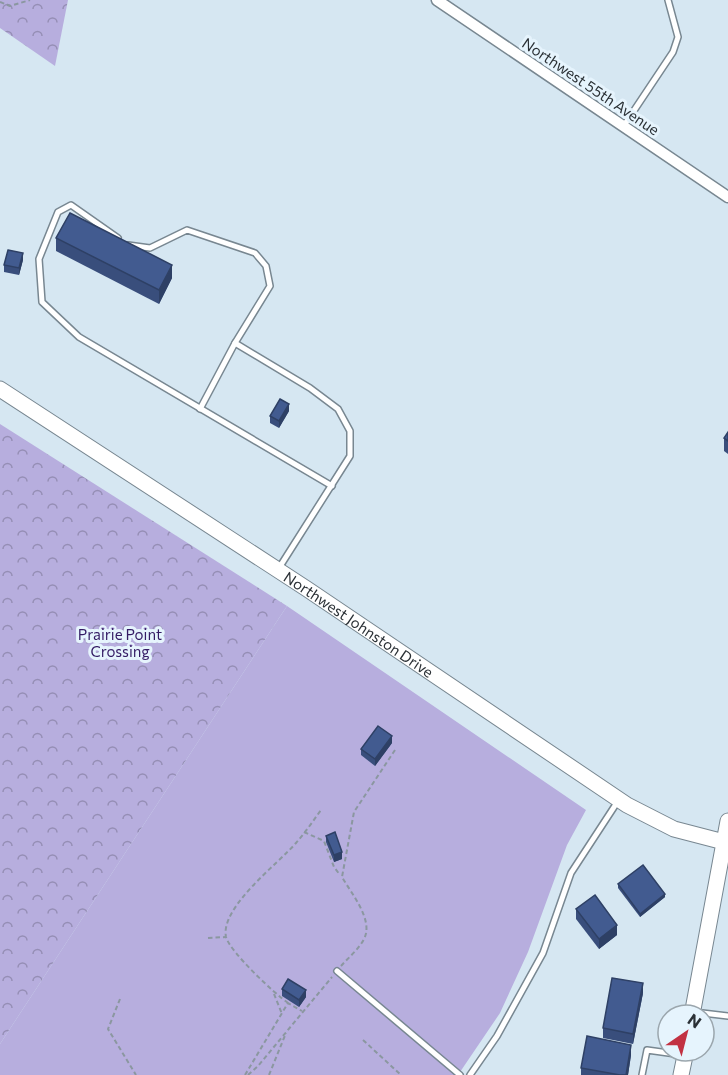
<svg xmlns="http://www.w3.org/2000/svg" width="728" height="1075" font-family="Commissioner,sans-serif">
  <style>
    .grass { fill: #b7aede }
    .park { fill: url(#park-crowns) }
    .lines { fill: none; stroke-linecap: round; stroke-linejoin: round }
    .lane-casing { stroke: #788791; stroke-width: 8 }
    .street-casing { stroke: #788791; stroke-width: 13 }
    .secondary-casing { stroke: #788791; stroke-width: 17 }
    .path { stroke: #8b97a0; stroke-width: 2; stroke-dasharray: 4.5 3; stroke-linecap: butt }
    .lane { stroke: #fff; stroke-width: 5 }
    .street { stroke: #fff; stroke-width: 10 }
    .secondary { stroke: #fff; stroke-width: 15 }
    .wall { fill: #394e7c }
    .shaded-wall { fill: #2e4065 }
    .building { fill: #425b90; stroke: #2e4065; stroke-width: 1.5 }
    .labels { text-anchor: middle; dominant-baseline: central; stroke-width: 6; stroke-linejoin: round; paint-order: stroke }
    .street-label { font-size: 15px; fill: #2a3035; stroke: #e6f4fd }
    .park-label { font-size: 15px; fill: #341b65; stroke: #e6f4fd }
  </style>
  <defs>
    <pattern id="park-crowns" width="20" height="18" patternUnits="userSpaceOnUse" patternTransform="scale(1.5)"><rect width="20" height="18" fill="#b7aede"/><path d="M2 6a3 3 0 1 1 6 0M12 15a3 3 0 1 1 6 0" fill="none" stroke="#958eb5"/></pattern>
  </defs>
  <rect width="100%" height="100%" fill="#d6e7f2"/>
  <polygon class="grass" points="287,606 586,810 567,845 528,952 500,1013 458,1075 0,1075 0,1044"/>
  <g class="park">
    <polygon points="0,0 68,0 55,66 0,28"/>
    <polygon points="0,424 287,606 0,1044"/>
  </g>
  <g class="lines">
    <defs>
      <g id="lane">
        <polyline points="623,127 673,52 678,37 668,0"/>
        <polyline points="118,238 71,205 58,212 39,259 42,302 79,337 332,486"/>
        <polyline points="128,245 150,248 187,230 255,253 266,266 270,286 235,343 310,388 338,409 350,431 350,456 279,568"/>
        <polyline points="200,409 235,343"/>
        <polyline points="337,971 460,1075"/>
        <polyline points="694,1012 728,1016"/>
        <polyline points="470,1075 497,1036 543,953 571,873 618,801"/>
        <polyline points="642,1075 647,1050 683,1055"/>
      </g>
      <polyline id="street" points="437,0 728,197"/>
      <g id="secondary">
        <path id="s1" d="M0,389L307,589L627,805L674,829L724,842"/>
        <polyline points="692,1015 728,821"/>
        <polyline points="681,1075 686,1051"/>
      </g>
    </defs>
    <use href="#lane" class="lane-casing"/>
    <use href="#street" class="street-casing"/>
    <use href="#secondary" class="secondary-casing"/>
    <g class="path">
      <polyline points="0,2 10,6 30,0"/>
      <polyline points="304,832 324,841 334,867 340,875"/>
      <polyline points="208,938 226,937"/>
      <path d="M341,966C348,958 359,949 364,939C374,920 351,893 342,877L354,812L395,750"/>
      <polyline points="274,994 282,1014"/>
      <polyline points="120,999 108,1029 136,1075"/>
      <path d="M288,1003C275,994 230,952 226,937C220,907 279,863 296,843C305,833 313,821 321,810"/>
      <polyline points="363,1040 401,1075"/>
      <polyline points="245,1075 288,1003 302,1011"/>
      <polyline points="248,1075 258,1066 332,977"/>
      <polyline points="269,1075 286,1033"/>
    </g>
    <use href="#lane" class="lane"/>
    <use href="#street" class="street"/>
    <use href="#secondary" class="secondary"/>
  </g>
  <g class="wall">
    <polygon points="56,238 172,278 159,304 56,251"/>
    <polygon points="23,260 19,275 4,272 4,265"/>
    <polygon points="289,411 279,428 270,423 270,416"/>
    <polygon points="728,432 728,454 724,451 724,438"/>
    <polygon points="392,743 375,766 361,755 361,749"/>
    <polygon points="326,836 342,859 334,862 326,842"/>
    <polygon points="618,884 665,897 640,917 618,888"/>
    <polygon points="576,909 617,935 599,949 576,919"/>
    <polygon points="282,989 306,997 299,1007 282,996"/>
    <polygon points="643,993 633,1044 603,1038 603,1028"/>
    <polygon points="631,1055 628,1075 581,1075 581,1068"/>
  </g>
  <g class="shaded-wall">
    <polygon points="23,253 23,260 19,275 19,268"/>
    <polygon points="172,265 172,278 159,304 159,290"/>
    <polygon points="289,404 289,411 279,428 279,421"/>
    <polygon points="392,736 392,743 375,766 375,759"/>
    <polygon points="342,852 342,859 334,862 334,855"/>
    <polygon points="665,894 665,897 640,917 640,914"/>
    <polygon points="617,925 617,935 599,949 599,939"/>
    <polygon points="643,983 643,993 633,1044 633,1034"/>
    <polygon points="306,990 306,997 299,1007 299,1000"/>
    <polygon points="631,1045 631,1055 628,1075 626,1075"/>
  </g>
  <g class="building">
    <polygon points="70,213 172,265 159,290 56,238"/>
    <polygon points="8,250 23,253 19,268 4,265"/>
    <polygon points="280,399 289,404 279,421 270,416"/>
    <polygon points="728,432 728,441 724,438"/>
    <polygon points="378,726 392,736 375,759 361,749"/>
    <polygon points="335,832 342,852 334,855 326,836"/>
    <polygon points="643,865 665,894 640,914 618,884"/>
    <polygon points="595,895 617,925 599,939 576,909"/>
    <polygon points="612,978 643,983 633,1034 603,1028"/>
    <polygon points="288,979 306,990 299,1000 282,989"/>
    <polygon points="587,1036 631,1045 626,1075 620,1075 581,1068"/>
  </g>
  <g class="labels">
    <g class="street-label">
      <text transform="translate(591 86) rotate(34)">Northwest 55th Avenue</text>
      <text stroke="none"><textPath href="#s1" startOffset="429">Northwest Johnston Drive</textPath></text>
    </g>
    <g class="park-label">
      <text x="120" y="634">Prairie Point<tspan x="120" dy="17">Crossing</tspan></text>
    </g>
  </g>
  <g transform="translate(686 1033) rotate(35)"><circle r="28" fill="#e6f4fd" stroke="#9ba6ad" stroke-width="1.5"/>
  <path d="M0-4.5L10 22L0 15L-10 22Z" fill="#c23142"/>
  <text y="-9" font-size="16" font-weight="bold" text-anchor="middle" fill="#2a3035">N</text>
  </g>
</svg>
